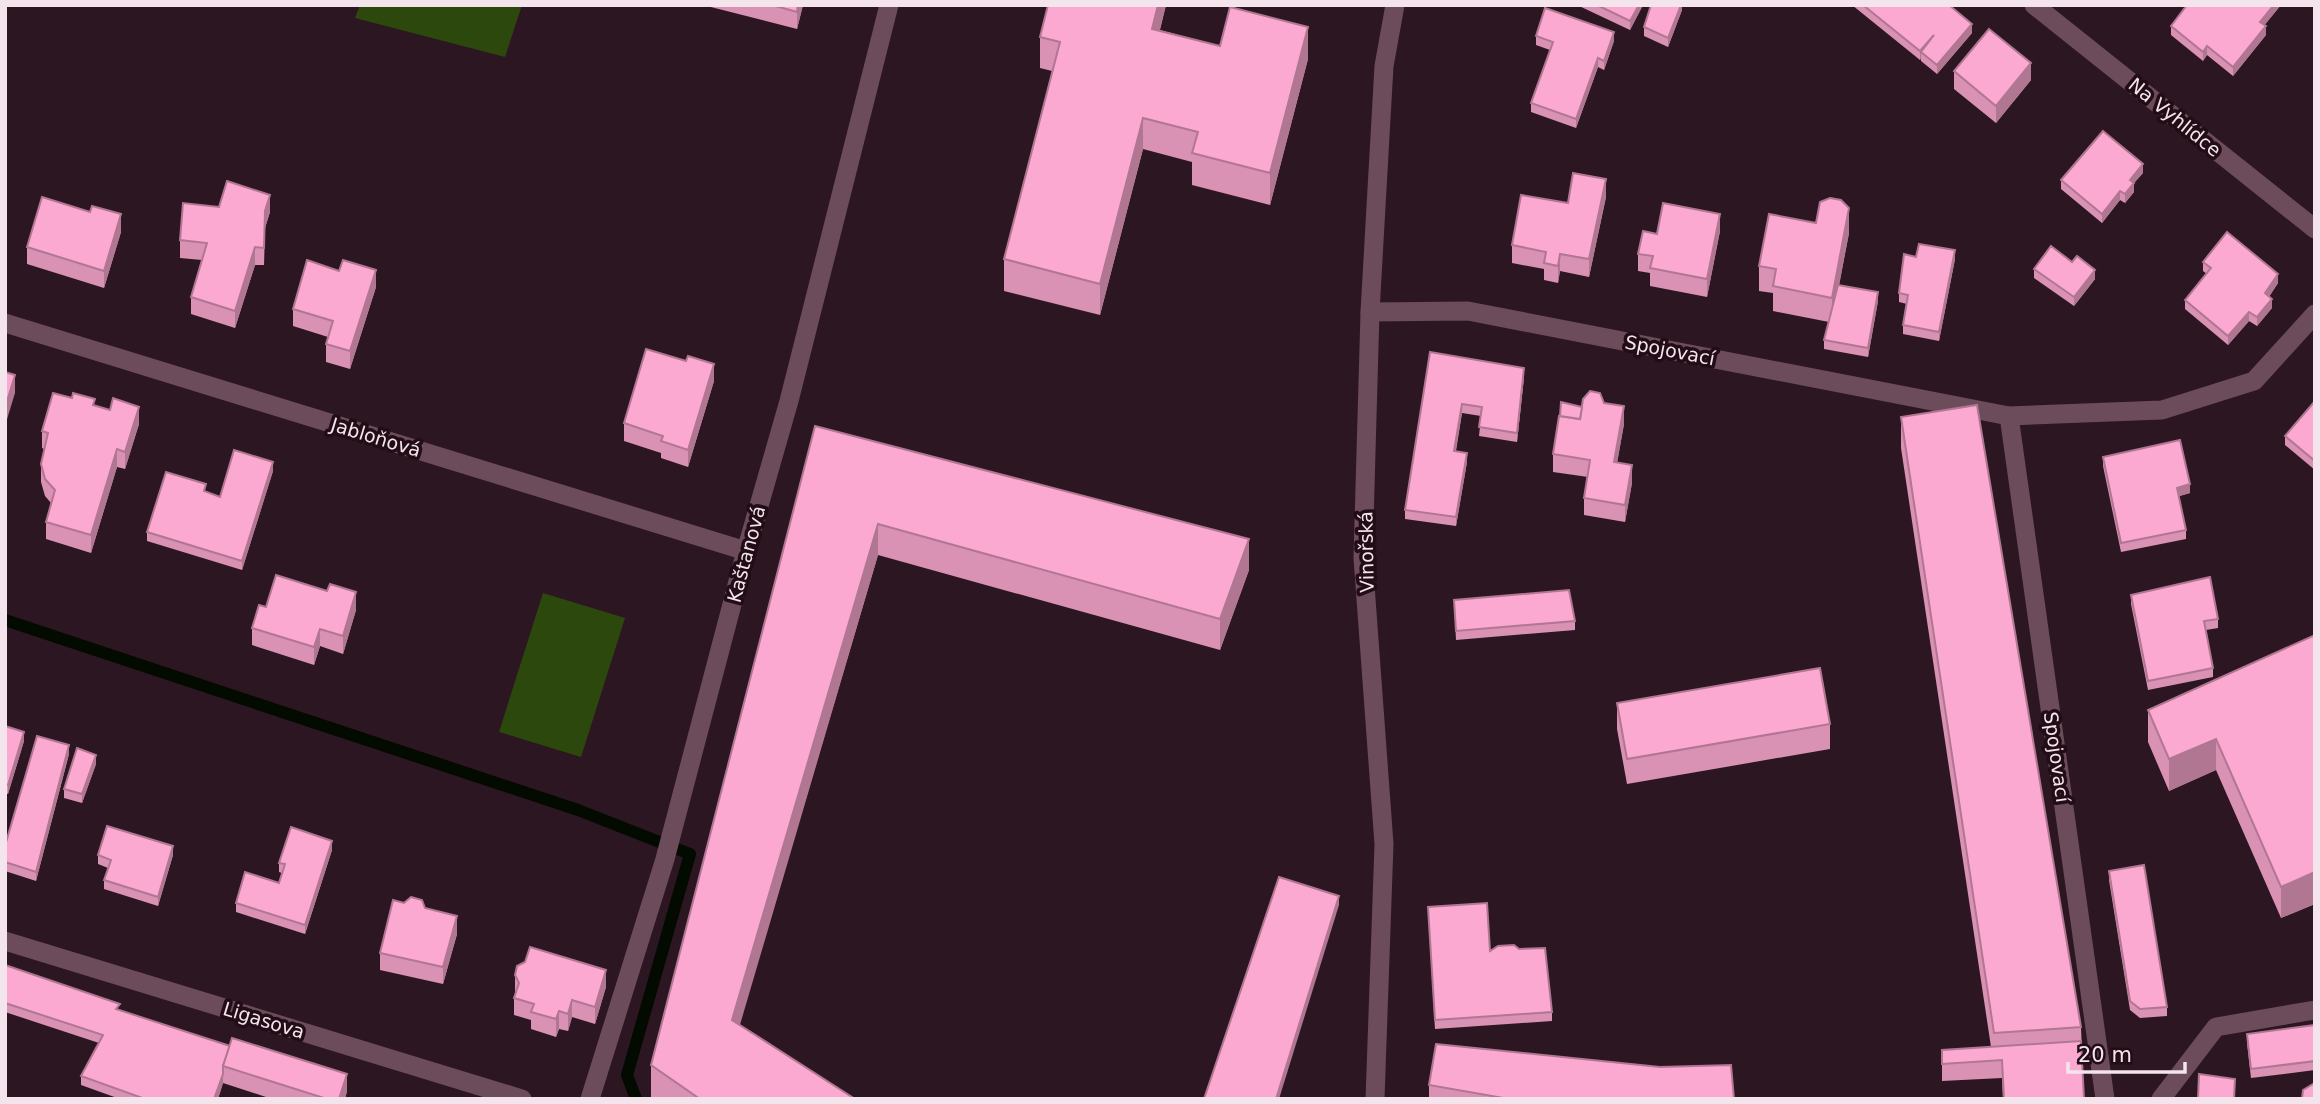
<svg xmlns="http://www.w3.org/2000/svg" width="2320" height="1104" font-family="'DejaVu Sans',sans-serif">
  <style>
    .green { fill: #2d480d }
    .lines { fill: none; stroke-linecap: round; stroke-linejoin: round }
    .stream { stroke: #030a00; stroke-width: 12 }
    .service { stroke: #6c4b5b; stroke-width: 19 }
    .minor { stroke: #6c4b5b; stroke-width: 19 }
    .tertiary { stroke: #6c4b5b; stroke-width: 19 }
    .wall { fill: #d991b4 }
    .shaded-wall { fill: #b07692 }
    .building { fill: #fca9d1; stroke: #b07692; stroke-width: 2 }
    .labels { text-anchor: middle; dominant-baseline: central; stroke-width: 7; stroke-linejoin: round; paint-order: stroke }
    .street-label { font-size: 19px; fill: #f4e4eb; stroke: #220d17 }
  </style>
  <rect width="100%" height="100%" fill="#2c1621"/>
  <g class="green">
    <polygon points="360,5 522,5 505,57 355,18"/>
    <polygon points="543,593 625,618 581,757 499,732"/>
  </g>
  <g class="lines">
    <polyline class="stream" points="5,620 578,810 690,854 627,1075 636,1099"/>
    <polyline class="service" points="590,1099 665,859 746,551"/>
    <g class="minor">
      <polyline points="2034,5 2315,229"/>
      <polyline points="1370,312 1468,311 2009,416 2105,1099"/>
      <polyline points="5,323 746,551 789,401 889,5"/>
      <polyline points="2009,416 2162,410 2254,381 2315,314"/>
      <polyline points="2161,1099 2216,1027 2315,1010"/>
    </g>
    <g class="tertiary">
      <polyline points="5,941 522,1099"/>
      <polyline points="1375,1099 1384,844 1363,558 1370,312 1384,66 1395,5"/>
    </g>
  </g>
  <g class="wall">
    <polygon points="703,5 803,5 797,29"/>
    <polygon points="1048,5 1166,5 1160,30 1220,46 1308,59 1270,205 1192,185 1192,162 1143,149 1100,315 1004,291 1004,259 1052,71 1040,68 1040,37"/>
    <polygon points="1577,5 1643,5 1630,30"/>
    <polygon points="1682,5 1682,10 1668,47 1644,36 1644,27"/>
    <polygon points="1852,5 1949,5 1972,33 1937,74 1921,61 1921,58 1920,60"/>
    <polygon points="2187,5 2281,5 2264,25 2266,35 2233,76 2207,55 2203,61 2171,35 2171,26"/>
    <polygon points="1536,36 1614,41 1604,70 1598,67 1576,128 1531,112 1531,103 1550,50 1536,45"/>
    <polygon points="1954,71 2031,80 1996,123 1954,89"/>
    <polygon points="2143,173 2134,183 2134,192 2125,203 2120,200 2102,223 2061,189 2061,180"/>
    <polygon points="1606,197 1589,277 1560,271 1558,283 1544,280 1544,269 1512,263 1512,245 1568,203"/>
    <polygon points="90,212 121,232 104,288 27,264 27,247"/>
    <polygon points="270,212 265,228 264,265 255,265 235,328 191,314 191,297 202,260 180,258 180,240"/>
    <polygon points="1720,231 1707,297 1650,286 1650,273 1638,271 1638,254 1657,234"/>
    <polygon points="1849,233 1839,285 1878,301 1868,357 1824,349 1824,340 1829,322 1773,311 1773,293 1759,291 1759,266"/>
    <polygon points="1916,257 1955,259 1939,341 1903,334 1903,325 1907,304 1899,302 1899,293"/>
    <polygon points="2072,262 2095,279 2074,306 2034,278 2034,269"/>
    <polygon points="2203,262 2278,283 2269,297 2272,308 2257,326 2249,321 2228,345 2185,309 2185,300 2207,274 2203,271"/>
    <polygon points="376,287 350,369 326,362 326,344 328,337 293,326 293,309"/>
    <polygon points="1430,352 1524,377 1517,442 1479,436 1481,416 1462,413 1456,451 1467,462 1456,526 1405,519 1405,510"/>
    <polygon points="686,361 714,381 688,467 661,458 661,453 624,441 624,423"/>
    <polygon points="2315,401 2315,470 2285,445 2285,436"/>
    <polygon points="1604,403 1624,424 1617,463 1632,483 1625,522 1584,515 1584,498 1588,477 1553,472 1553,454 1582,407"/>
    <polygon points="95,405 139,424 125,469 117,467 91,553 46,539 46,522 51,503 45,496 41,482 41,464 44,449 42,448 42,431"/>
    <polygon points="1901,417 2081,1027 2084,1099 2003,1099 2002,1078 1942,1081 1942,1050 1991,1047 1901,448"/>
    <polygon points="815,426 1249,570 1220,650 878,555 739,1025 855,1099 654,1099 651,1097 651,1065"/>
    <polygon points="2103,457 2190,493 2179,496 2186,530 2186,539 2121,552 2103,466"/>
    <polygon points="273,471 242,570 147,541 147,532 206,492 220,497"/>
    <polygon points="2131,595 2218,619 2218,628 2206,630 2213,668 2213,677 2148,690 2131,604"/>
    <polygon points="1454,600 1575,621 1575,630 1456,640"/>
    <polygon points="266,607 356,610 343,654 320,646 314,665 252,645 252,628"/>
    <polygon points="2315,635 2315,904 2281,918 2216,770 2169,791 2148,742 2148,710"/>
    <polygon points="1617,703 1830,724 1830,749 1627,784 1617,729"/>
    <polygon points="5,726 24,741 8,794 5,793"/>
    <polygon points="69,754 36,881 5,871 5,846"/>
    <polygon points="96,764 82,803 64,798 64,789"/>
    <polygon points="332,850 305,934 236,912 236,903 279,883 282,873 279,872 279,863"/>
    <polygon points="98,855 173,855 158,906 104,889 104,880 108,868 98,864"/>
    <polygon points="2109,871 2167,1007 2167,1016 2140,1018 2130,1010 2109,880"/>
    <polygon points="1428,907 1490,951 1552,1012 1552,1021 1435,1029"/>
    <polygon points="425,908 457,934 443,984 380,970 380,953"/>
    <polygon points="5,965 120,1011 347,1091 345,1099 272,1099 223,1083 218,1099 120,1099 81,1085 81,1076 99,1043 5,1012"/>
    <polygon points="515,975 606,987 595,1024 572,1017 568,1031 559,1029 556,1037 531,1029 531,1020 514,1015 514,998 516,994 515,992"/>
    <polygon points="2315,1025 2315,1070 2251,1078 2247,1043 2247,1034"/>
    <polygon points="1429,1085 1734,1099 1429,1099"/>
  </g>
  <g class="shaded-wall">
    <polygon points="798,5 803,5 797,29 797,12"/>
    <polygon points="1158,5 1166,5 1152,60 1152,29"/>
    <polygon points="1639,5 1643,5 1630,30 1630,21"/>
    <polygon points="1681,5 1682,5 1682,10 1668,47 1668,38"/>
    <polygon points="2274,5 2281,5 2260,31 2260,22"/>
    <polygon points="1972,24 1972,33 1937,74 1937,65"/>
    <polygon points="2266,26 2266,35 2233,76 2233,67"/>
    <polygon points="1308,27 1308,59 1270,205 1270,173"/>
    <polygon points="1614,32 1614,41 1604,70 1604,61"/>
    <polygon points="1934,35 1921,52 1921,58 1920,60 1920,51"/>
    <polygon points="2207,46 2207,55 2203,61 2203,52"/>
    <polygon points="1598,58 1598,67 1576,128 1576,119"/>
    <polygon points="2031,63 2031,80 1996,123 1996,106"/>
    <polygon points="1143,118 1143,149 1100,315 1100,284"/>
    <polygon points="2143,164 2143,173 2134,183 2134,192 2125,203 2125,194 2130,180"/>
    <polygon points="1606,179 1606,197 1589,277 1589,259"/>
    <polygon points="2120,191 2120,200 2102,223 2102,214"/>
    <polygon points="270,195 270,212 265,228 264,265 265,211"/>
    <polygon points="1849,208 1849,233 1832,323 1832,298"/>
    <polygon points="121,214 121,232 104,288 104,271"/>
    <polygon points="1720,214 1720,231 1707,297 1707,279"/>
    <polygon points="255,247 255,265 235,328 235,311"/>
    <polygon points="1955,250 1955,259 1939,341 1939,332"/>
    <polygon points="1560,254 1560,271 1558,283 1558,266"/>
    <polygon points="376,270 376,287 350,369 350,351"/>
    <polygon points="2095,270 2095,279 2074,306 2074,297"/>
    <polygon points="2278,274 2278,283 2265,302 2265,293"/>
    <polygon points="1878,292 1878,301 1868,357 1868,348"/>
    <polygon points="2272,299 2272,308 2257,326 2257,317"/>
    <polygon points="2249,312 2249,321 2228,345 2228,336"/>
    <polygon points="714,364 714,381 688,467 688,450"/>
    <polygon points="1524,368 1524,377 1517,442 1517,433"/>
    <polygon points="15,375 15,393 5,426 5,408"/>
    <polygon points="1462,404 1462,413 1454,460 1454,451"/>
    <polygon points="1624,406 1624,424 1614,480 1614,462"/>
    <polygon points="139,407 139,424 125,469 125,452"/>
    <polygon points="117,449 117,467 91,553 91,535"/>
    <polygon points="1467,453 1467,462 1456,526 1456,517"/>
    <polygon points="273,462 273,471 242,570 242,561"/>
    <polygon points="1632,465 1632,483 1625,522 1625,505"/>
    <polygon points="2190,484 2190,493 2177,497 2177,488"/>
    <polygon points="878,524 878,555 732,1052 732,1020"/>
    <polygon points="1249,539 1249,570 1220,650 1220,619"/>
    <polygon points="356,592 356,610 343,654 343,636"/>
    <polygon points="320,629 320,646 314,665 314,647"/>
    <polygon points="24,732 24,741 8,794 8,785"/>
    <polygon points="2216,739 2216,770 2169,791 2169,759"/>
    <polygon points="69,745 69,754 36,881 36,872"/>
    <polygon points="96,755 96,764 82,803 82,794"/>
    <polygon points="332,841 332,850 305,934 305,925"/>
    <polygon points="173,846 173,855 158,906 158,897"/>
    <polygon points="2315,872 2315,904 2281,918 2281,887"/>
    <polygon points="1339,896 1339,905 1279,1099 1276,1099"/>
    <polygon points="457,916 457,934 443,984 443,967"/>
    <polygon points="606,970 606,987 595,1024 595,1007"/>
    <polygon points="572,1000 572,1017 568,1031 568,1014"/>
    <polygon points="559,1011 559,1029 556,1037 556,1019"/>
    <polygon points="223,1074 223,1083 218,1099 214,1099"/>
    <polygon points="347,1074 347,1091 345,1099 339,1099"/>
  </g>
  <g class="building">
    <polygon points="772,5 798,5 797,12"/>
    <polygon points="1048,5 1158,5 1152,29 1220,46 1230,7 1308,27 1270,173 1192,153 1198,132 1143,118 1100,284 1004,259 1060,42 1040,37"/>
    <polygon points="1597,5 1639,5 1630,21"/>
    <polygon points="1651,5 1681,5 1668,38 1644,27"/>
    <polygon points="1863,5 1949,5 1972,24 1937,65 1921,52 1934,35 1920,51"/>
    <polygon points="2187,5 2274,5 2260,22 2266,26 2233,67 2207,46 2203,52 2171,26"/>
    <polygon points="1545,8 1614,32 1604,61 1598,58 1576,119 1531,103 1553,42 1536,36"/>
    <polygon points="1989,29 2031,63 1996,106 1954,71"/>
    <polygon points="2103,131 2143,164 2130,180 2134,183 2125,194 2120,191 2102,214 2061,180"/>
    <polygon points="1573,173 1606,179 1589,259 1560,254 1558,266 1544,263 1546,252 1512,245 1521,195 1568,203"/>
    <polygon points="227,181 270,195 265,211 264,248 255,247 235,311 191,297 207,243 180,240 183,203 219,207"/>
    <polygon points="42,197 90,212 92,206 121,214 104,271 27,247"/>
    <polygon points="1830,198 1841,200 1849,208 1832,298 1773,286 1776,269 1759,266 1769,214 1816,223 1820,202"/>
    <polygon points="1663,203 1720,214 1707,279 1650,268 1653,256 1638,254 1643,231 1657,234"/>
    <polygon points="2227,232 2278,274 2265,293 2272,299 2257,317 2249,312 2228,336 2185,300 2211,268 2203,262"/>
    <polygon points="1919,244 1955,250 1939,332 1903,325 1908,295 1899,293 1904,254 1916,257"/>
    <polygon points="2051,246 2072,262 2077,256 2095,270 2074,297 2034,269"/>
    <polygon points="307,260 339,271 343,260 376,270 350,351 326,344 333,321 293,309"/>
    <polygon points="1838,285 1878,292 1868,348 1824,340"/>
    <polygon points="646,349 686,361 688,356 714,364 688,450 661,441 663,436 624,423"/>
    <polygon points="1430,352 1524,368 1517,433 1479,427 1482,407 1462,404 1454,451 1467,453 1456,517 1405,510"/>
    <polygon points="5,372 15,375 5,408"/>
    <polygon points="1590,391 1600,393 1604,403 1624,406 1614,462 1632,465 1625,505 1584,498 1590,460 1553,454 1559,416 1580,419 1583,399"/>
    <polygon points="53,393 72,398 73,393 95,399 93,405 110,410 113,398 139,407 125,452 117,449 91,535 46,522 55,490 45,479 41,464 48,433 42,431"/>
    <polygon points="2315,401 2315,461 2285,436"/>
    <polygon points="1561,402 1582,407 1580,419 1560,416"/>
    <polygon points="1977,405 2081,1027 1994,1033 1901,417"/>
    <polygon points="815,426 1249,539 1220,619 878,524 732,1020 855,1099 700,1099 651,1065"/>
    <polygon points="2180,440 2190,484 2177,488 2186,530 2121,543 2103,457"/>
    <polygon points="234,450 273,462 242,561 147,532 166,472 206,484 204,491 220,497"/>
    <polygon points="276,575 327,591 330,584 356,592 343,636 320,629 314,647 252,628 259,605 266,607"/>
    <polygon points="2210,577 2218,619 2204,621 2213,668 2148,681 2131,595"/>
    <polygon points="1569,590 1575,621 1456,631 1454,600"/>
    <polygon points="2315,635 2315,872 2281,887 2216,739 2169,759 2148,710"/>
    <polygon points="1820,668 1830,724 1627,759 1617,703"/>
    <polygon points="5,726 24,732 8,785 5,784"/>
    <polygon points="37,736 69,745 36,872 5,862 5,846"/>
    <polygon points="77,748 96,755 82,794 64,789"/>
    <polygon points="107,826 173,846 158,897 104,880 111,860 98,855"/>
    <polygon points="291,827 332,841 305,925 236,903 245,872 279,883 285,864 279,863"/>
    <polygon points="2144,865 2167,1007 2140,1009 2130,1001 2109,871"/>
    <polygon points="1279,877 1339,896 1276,1099 1204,1099"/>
    <polygon points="411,897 422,900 425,908 457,916 443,967 380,953 393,900 404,903"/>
    <polygon points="1487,903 1490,951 1498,946 1514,945 1519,949 1545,948 1552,1012 1435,1020 1428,907"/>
    <polygon points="530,947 606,970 595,1007 572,1000 568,1014 559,1011 556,1019 531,1012 534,1004 514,998 519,983 515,975 517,966 525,962"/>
    <polygon points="5,965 120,1004 116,1009 230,1046 223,1066 223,1074 214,1099 145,1099 81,1076 103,1035 5,1003"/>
    <polygon points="2315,1025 2315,1061 2251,1069 2247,1034"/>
    <polygon points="232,1038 347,1074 339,1099 327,1099 223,1066"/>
    <polygon points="2081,1041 2084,1099 2004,1099 2002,1060 1942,1064 1942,1050"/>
    <polygon points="1436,1044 1660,1067 1731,1065 1734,1099 1509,1099 1429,1085"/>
    <polygon points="2199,1074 2235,1079 2234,1099 2198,1099"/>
    <polygon points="2313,1084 2315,1084 2315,1099 2302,1099 2303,1090"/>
  </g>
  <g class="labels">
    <g class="street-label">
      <text transform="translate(2175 117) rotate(39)">Na Vyhlídce</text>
      <text transform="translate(1670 350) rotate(11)">Spojovací</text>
      <text transform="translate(376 437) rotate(17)">Jabloňová</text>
      <text transform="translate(1366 552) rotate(-91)">Vinořská</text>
      <text transform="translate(746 554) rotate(-75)">Kaštanová</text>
      <text transform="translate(2057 757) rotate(82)">Spojovací</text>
      <text transform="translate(264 1020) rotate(17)">Ligasova</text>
    </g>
  </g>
  <rect width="2320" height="1104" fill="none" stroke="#f4e4eb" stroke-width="14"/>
  <path d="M2068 1062v10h117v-10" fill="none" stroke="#f4e4eb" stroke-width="3.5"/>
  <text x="2078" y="1062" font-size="21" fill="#f4e4eb" stroke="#220d17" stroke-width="5" paint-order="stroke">20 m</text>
</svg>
